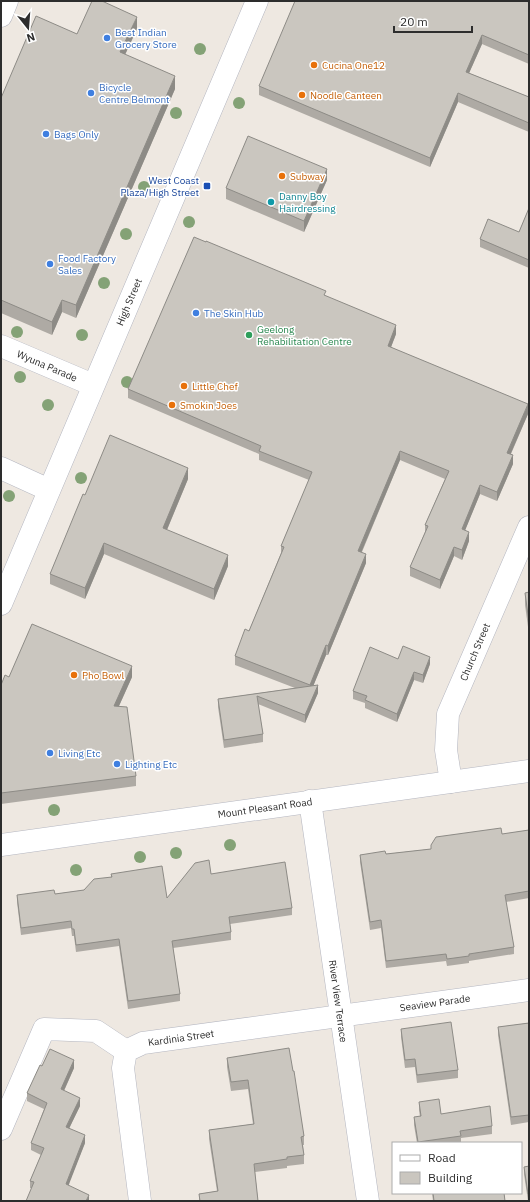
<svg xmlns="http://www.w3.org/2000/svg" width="530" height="1202" font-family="'IBM Plex Sans',sans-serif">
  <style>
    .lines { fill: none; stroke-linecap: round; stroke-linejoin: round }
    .minor-casing { stroke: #b4b6c0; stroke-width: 23 }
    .minor { stroke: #fff; stroke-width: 22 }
    .tree { fill: #84a276 }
    .wall { fill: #aeaaa4 }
    .shaded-wall { fill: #8d8b86 }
    .building { fill: #cac6bf; stroke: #8d8b86 }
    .shop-dot { fill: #3f7fe0; stroke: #fff; stroke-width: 1.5 }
    .food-dot { fill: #e8710a; stroke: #fff; stroke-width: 1.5 }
    .transit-dot { fill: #1a4fb4; stroke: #fff; stroke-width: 1.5 }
    .culture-dot { fill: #0f9aa8; stroke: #fff; stroke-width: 1.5 }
    .leisure-dot { fill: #2e9e5b; stroke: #fff; stroke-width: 1.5 }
    .labels { text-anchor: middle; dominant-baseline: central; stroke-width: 3; stroke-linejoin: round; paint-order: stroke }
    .shop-label { font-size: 10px; fill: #366cbe; stroke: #fff; text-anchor: start }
    .food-label { font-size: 10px; fill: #c56008; stroke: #fff; text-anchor: start }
    .transit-label { font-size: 10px; fill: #164399; stroke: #fff; text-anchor: end }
    .culture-label { font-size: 10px; fill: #0d838f; stroke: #fff; text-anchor: start }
    .street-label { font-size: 10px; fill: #2d2d2d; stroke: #fff }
    .leisure-label { font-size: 10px; fill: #27864d; stroke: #fff; text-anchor: start }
  </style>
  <rect width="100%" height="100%" fill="#eee8e1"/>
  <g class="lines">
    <defs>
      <g id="minor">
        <polyline points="1,16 7,1"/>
        <polyline points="1,346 93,385"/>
        <polyline points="1,468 49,490"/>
        <polyline points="1,604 257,1"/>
        <polyline points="451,782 446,750 448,714 529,527"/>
        <polyline points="310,801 368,1201"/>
        <polyline points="1,845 529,771"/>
        <polyline points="1,1129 44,1029 96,1031 126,1051"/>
        <polyline points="140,1201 123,1068 126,1051 143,1043 529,990"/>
      </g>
    </defs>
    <use href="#minor" class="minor-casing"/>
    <use href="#minor" class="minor"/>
  </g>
  <g class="tree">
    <circle cx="200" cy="49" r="6"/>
    <circle cx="239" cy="103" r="6"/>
    <circle cx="176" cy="113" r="6"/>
    <circle cx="144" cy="187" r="6"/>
    <circle cx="189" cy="222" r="6"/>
    <circle cx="126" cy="234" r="6"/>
    <circle cx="104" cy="283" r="6"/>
    <circle cx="17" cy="332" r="6"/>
    <circle cx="82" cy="335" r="6"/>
    <circle cx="20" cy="377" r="6"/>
    <circle cx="127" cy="382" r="6"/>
    <circle cx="48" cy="405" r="6"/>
    <circle cx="81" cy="478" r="6"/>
    <circle cx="9" cy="496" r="6"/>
    <circle cx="54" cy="810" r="6"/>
    <circle cx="230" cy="845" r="6"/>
    <circle cx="176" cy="853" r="6"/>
    <circle cx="140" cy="857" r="6"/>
    <circle cx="76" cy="870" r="6"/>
  </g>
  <g class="wall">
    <polygon points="529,2 529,64 482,44 469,73 529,97 529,132 458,102 430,167 259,95 259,86"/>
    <polygon points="137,29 125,55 175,89 76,318 62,312 52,335 1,313 1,98 77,34"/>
    <polygon points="327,180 304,232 226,199 226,188"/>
    <polygon points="529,208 529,268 480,247 480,239 519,232"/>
    <polygon points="326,296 396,334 391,347 528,414 511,454 513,464 497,501 480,494 465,530 469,541 462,560 454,556 440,589 410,576 410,567 425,532 425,525 445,479 400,460 362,552 366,563 328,655 326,655 313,686 318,693 305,723 258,704 263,734 263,742 224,748 218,707 218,699 295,688 235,665 235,656 249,631 281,553 281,546 309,480 259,460 259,454 128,398 128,389"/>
    <polygon points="188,479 167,530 228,566 214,600 104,554 85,599 50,584 50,574 85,495"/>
    <polygon points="529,592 529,634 525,605 525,593"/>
    <polygon points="430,664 423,683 414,680 397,722 365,708 365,703 353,699 353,691"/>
    <polygon points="9,677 132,677 119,706 136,776 136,786 1,804 1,685"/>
    <polygon points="529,830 529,898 506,902 514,947 514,954 469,961 469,963 447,966 446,961 386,968 381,928 370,930 360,862 360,855 386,854 431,849 431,845"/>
    <polygon points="111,874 167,898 211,874 292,908 292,915 230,924 231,932 231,940 173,948 180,994 180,1001 128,1009 119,946 76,952 74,936 72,936 71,928 21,935 17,902 17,895 55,894 84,890 111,877"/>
    <polygon points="529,1023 529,1122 511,1125 498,1035 498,1027"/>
    <polygon points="401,1029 458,1070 458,1078 417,1083 415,1067 405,1068 401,1037"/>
    <polygon points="227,1058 293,1071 304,1136 304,1145 303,1145 304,1155 304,1164 287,1166 287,1168 255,1172 258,1201 199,1201 199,1194 217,1191 209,1139 209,1130 253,1124 248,1089 231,1091 227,1067"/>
    <polygon points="42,1066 74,1068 64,1091 80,1106 69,1128 85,1143 68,1185 89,1201 30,1188 30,1181 41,1155 31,1150 31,1143 44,1109 27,1101 27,1093"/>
    <polygon points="419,1102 441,1114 492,1126 492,1134 461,1138 461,1143 417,1143 414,1125 414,1117 420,1117 419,1110"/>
    <polygon points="529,1166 529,1201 528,1201 524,1174 524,1167"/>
    <polygon points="432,1193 504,1193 505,1201 433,1201"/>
  </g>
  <g class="shaded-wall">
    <polygon points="137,17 137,29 120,65 120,52"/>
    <polygon points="482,35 482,44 466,80 466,72"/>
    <polygon points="175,76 175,89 76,318 76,305"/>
    <polygon points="458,93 458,102 430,167 430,158"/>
    <polygon points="327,169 327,180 304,232 304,221"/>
    <polygon points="62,300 62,312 52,335 52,322"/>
    <polygon points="396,325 396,334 388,355 388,346"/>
    <polygon points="528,404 528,414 507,462 507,453"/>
    <polygon points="400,451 400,460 358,560 358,551"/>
    <polygon points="513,455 513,464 497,501 497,492"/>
    <polygon points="188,468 188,479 163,539 163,528"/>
    <polygon points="480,485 480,494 462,538 462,529"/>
    <polygon points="469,532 469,541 462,560 462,550"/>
    <polygon points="104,543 104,554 85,599 85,588"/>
    <polygon points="454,547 454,556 440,589 440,580"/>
    <polygon points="366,554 366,563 328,655 328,646"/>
    <polygon points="228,555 228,566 214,600 214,589"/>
    <polygon points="326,645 326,655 310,694 310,685"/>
    <polygon points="430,657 430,664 423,683 423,675"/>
    <polygon points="132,666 132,677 114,717 114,706"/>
    <polygon points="414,672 414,680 397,722 397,714"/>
    <polygon points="318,685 318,693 305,723 305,715"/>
    <polygon points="74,1060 74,1068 61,1097 61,1089"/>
    <polygon points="80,1098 80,1106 66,1135 66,1127"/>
    <polygon points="85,1135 85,1143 66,1192 66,1184"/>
    <polygon points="89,1195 89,1201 86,1201"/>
  </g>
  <g class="building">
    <polygon points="92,1 102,1 137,17 120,52 175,76 76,305 62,300 52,322 1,300 1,98 36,16 77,34"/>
    <polygon points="295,1 525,1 529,2 529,55 482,35 466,72 529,97 529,123 458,93 430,158 259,86"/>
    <polygon points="248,136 327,169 304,221 226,188"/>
    <polygon points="529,208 529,260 480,239 488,219 519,232"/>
    <polygon points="194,237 206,242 206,241 326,291 324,295 396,325 388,346 528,404 507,453 513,455 497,492 480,485 462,529 469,532 462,550 454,547 440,580 410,567 428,526 425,525 449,471 400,451 358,551 366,554 328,646 326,645 310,685 235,656 245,629 249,631 284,547 281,546 312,472 259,451 261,446 128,389"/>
    <polygon points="110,435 188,468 163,528 228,555 214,589 104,543 85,588 50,574 83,494 85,495"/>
    <polygon points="529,592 529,622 525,593"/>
    <polygon points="32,624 132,666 114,706 127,707 136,776 1,793 1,685 5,675 9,677"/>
    <polygon points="403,646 430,657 423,675 414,672 397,714 365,700 367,696 353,691 370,647 398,659"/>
    <polygon points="318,685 305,715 257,696 263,734 224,740 218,699"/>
    <polygon points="501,828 502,834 529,830 529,891 505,895 514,947 469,954 469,956 447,959 446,954 386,961 381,920 370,922 360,855 385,851 386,854 431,849 431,845 436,837"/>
    <polygon points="209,860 211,874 285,862 292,908 229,917 231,932 172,941 180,994 128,1001 119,939 76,945 74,929 72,929 71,921 21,928 17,895 54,890 55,894 84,890 94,879 112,877 111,874 162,866 167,898 195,863"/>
    <polygon points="451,1022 458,1070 417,1075 415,1059 405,1060 401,1029"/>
    <polygon points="529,1023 529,1115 511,1117 498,1027"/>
    <polygon points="289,1048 293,1071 294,1071 304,1136 301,1137 304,1155 287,1157 287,1159 254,1164 258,1201 200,1201 199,1194 218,1191 209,1130 254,1124 248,1080 231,1082 227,1058"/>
    <polygon points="50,1049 74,1060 61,1089 80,1098 66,1127 85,1135 66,1184 89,1195 86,1201 26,1201 34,1182 30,1181 44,1148 31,1143 47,1103 27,1093 40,1065 42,1066"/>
    <polygon points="439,1099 441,1114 490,1106 492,1126 460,1131 461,1136 418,1142 414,1117 421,1116 419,1102"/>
    <polygon points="529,1166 529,1194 528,1194 524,1167"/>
    <polygon points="433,1193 504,1193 505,1201 434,1201"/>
  </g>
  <g class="shop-dot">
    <circle cx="107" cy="38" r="4"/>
    <circle cx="91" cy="93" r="4"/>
    <circle cx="46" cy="134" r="4"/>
    <circle cx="50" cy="264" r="4"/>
    <circle cx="196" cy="313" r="4"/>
    <circle cx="50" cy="753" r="4"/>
    <circle cx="117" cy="764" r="4"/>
  </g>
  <g class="food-dot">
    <circle cx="314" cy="65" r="4"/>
    <circle cx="302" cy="95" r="4"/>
    <circle cx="282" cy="176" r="4"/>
    <circle cx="184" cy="386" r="4"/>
    <circle cx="172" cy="405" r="4"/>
    <circle cx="74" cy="675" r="4"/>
  </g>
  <rect class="transit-dot" x="203" y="182" width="8" height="8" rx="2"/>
  <circle class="culture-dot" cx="271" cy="202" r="4"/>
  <circle class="leisure-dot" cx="249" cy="335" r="4"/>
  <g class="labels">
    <g class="shop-label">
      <text x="115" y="32">Best Indian<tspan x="115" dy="12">Grocery Store</tspan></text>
      <text x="99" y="87">Bicycle<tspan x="99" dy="12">Centre Belmont</tspan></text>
      <text x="54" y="134">Bags Only</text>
      <text x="58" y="258">Food Factory<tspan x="58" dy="12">Sales</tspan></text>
      <text x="204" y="313">The Skin Hub</text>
      <text x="58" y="753">Living Etc</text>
      <text x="125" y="764">Lighting Etc</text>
    </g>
    <g class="food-label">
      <text x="322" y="65">Cucina One12</text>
      <text x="310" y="95">Noodle Canteen</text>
      <text x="290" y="176">Subway</text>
      <text x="192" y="386">Little Chef</text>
      <text x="180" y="405">Smokin Joes</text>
      <text x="82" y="675">Pho Bowl</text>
    </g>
    <g class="transit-label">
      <text x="199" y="180">West Coast<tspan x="199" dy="12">Plaza/High Street</tspan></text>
    </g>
    <g class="culture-label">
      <text x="279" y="196">Danny Boy<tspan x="279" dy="12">Hairdressing</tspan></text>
    </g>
    <g class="street-label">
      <text transform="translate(129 302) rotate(-67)">High Street</text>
      <text transform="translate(47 366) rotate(23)">Wyuna Parade</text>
      <text transform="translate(475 652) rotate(-67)">Church Street</text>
      <text transform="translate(265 808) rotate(-8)">Mount Pleasant Road</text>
      <text transform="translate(338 1001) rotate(82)">River View Terrace</text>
      <text transform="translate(435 1003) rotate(-8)">Seaview Parade</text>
      <text transform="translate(181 1038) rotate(-8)">Kardinia Street</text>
    </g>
    <g class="leisure-label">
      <text x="257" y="329">Geelong<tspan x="257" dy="12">Rehabilitation Centre</tspan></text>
    </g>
  </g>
  <rect width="530" height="1202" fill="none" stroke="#2d2d2d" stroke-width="4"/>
  <rect x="392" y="1142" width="130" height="52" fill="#ffffff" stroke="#ababab"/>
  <rect x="400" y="1155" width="20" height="6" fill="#ffffff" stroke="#ababab"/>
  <text x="428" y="1162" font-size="12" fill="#2d2d2d">Road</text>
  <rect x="400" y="1172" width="20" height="12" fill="#cac6bf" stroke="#ababab"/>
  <text x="428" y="1182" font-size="12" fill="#2d2d2d">Building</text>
  <g transform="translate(28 28) rotate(163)" stroke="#ffffff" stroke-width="3" paint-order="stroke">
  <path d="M0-3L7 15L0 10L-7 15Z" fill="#2d2d2d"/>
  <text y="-6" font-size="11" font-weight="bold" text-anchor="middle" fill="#2d2d2d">N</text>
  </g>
  <path d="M394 26v6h78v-6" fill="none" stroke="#2d2d2d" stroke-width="2"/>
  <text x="400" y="26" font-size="12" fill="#2d2d2d" stroke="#ffffff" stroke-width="3" paint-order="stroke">20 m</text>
</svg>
